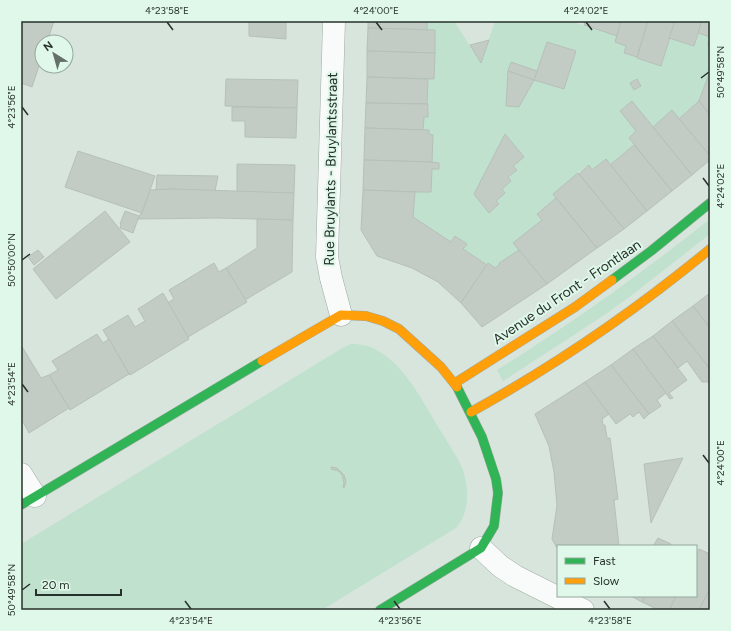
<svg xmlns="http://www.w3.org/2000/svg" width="731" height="631" font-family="Figtree,sans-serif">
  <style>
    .green { fill: #c0e1cd; fill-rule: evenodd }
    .building { fill: #c2ccc5; stroke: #b5c0b9 }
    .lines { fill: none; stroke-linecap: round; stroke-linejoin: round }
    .street-casing { stroke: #a1aba5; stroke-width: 23 }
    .fast-casing { stroke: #a1aba5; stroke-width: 10 }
    .slow-casing { stroke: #a1aba5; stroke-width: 10 }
    .street { stroke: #f9fbfa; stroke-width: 22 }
    .fast { stroke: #30b455; stroke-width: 9 }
    .slow { stroke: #ff9f0a; stroke-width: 9 }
    .ticks { fill: none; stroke: #27312b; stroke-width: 1.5 }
    .labels { text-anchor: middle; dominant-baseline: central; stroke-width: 4; stroke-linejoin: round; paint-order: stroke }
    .street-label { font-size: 14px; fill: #27312b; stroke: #dff8e9 }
    .neatline { fill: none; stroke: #27312b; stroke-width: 1.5 }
    .ticks-label { font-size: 10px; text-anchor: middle; fill: #27312b }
  </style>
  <rect width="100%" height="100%" fill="#d8e5dd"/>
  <g class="green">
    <path d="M427,21H454L481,63L495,21H570L617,36L615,42L626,46L637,58L661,65L669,38L694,46L698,33L710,37L708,43L709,48L710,49V71L699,101L679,119L672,110L653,127L632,101L620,111L636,131L629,138L634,145L610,165L605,159L592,170L589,165L578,173L556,198L537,213L542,220L514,243L519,250L499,262L500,264L495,268L488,263L487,265L463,249L467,244L456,236L451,242L413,217L415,192H431L432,169H439V163L432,162L433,135L429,134V130H423L424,117H428L429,104H427L428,79H434L435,48L427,30ZM547,42L576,51L564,89L534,80L519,107L506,106L508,71L511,62L537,71ZM505,134L523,157L513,166L517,170L508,177L511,181L502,189L505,193L496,201L499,205L489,212L474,194Z"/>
    <path d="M710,219V234L636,292L606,314L503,381L497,370C571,324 642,273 710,219Z"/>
    <path d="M351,344C362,344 371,346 380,352C408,369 425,406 442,433C449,445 458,457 463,470C469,489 470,512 456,528L322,610H21V544L344,347Z"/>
  </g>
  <g class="building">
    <polygon points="21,21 54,21 47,42 42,42 42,57 32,87 21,83"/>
    <polygon points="249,21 286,21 286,39 249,36"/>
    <polygon points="368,21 427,21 427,30 368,28"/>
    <polygon points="585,21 621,21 617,36 584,25"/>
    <polygon points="621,21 648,21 637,57 624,53 626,46 615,42"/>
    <polygon points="648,21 675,21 661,66 637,58"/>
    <polygon points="675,21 702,21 694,46 669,38"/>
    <polygon points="702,21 710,21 710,49 709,49 708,43 710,37 698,33"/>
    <polygon points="368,28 435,30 435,53 367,51"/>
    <polygon points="489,40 481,63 470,45"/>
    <polygon points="547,42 576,51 564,89 534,80"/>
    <polygon points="367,51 435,53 434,79 367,77"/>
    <polygon points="511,62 537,71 534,80 508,71"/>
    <polygon points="508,71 534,80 519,107 506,106"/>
    <polygon points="710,71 710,115 699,101"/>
    <polygon points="367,77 428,79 427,104 366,103"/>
    <polygon points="226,79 298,80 297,108 225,106"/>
    <polygon points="637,79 641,86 634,90 630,83"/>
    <polygon points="632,101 692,175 672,191 629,138 636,131 620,111"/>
    <polygon points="699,101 710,115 710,156 679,119"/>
    <polygon points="366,103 428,104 428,117 424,117 423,130 365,128"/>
    <polygon points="232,107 297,108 296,138 245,137 245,121 232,121"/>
    <polygon points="672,110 710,156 710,160 692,175 653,127"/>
    <polygon points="365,128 429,130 429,134 433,135 432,162 364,160"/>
    <polygon points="505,134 524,157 513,166 517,170 508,177 511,181 502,189 505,193 496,201 499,204 489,213 474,194"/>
    <polygon points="634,145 672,191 647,211 610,165"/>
    <polygon points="78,151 155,176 142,213 65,187"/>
    <polygon points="606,159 647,211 624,229 579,174 589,165 592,170"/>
    <polygon points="364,160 432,162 439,163 439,169 432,169 431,192 415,192 363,190"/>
    <polygon points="237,164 295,165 294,193 237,192"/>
    <polygon points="578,173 624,229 597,248 553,194"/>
    <polygon points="157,175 218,176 215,191 174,189 156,190"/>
    <polygon points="174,189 294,193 293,220 216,218 138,219 141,213 142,213 150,190"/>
    <polygon points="363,190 415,192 413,217 451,242 455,236 467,244 463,249 487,265 461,303 438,282 412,268 377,256 361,230"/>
    <polygon points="556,198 597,248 547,284 513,243 542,220 537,214"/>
    <polygon points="105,211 130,242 56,299 33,269"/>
    <polygon points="125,211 139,216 133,233 120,228 121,225 120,224"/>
    <polygon points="257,219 293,220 292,272 245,300 226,268 257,248"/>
    <polygon points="38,250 44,257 34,265 28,257"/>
    <polygon points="519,250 547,284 482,327 461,303 488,263 495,268 500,264 499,263"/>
    <polygon points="214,263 219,272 226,268 247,302 188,337 167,303 174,299 169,290"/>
    <polygon points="163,293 189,339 130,375 103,330 128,315 135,327 145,321 138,309"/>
    <polygon points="710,293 710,328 693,306"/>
    <polygon points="693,306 710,328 710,369 672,321"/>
    <polygon points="672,321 710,369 710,381 708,382 702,382 687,361 678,368 653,336"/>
    <polygon points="97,334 103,343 109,339 129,374 70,410 49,375 58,370 52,361"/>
    <polygon points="653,336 687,380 669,393 673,398 670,399 633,349"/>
    <polygon points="21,345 41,378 49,375 69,408 29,433 21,418"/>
    <polygon points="633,349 666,393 657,400 661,406 649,414 611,365"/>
    <polygon points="611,365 649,414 644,419 639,412 633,417 630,414 616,424 585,382"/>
    <polygon points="585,382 609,414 602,419 603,425 605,425 607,438 610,438 618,499 614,500 619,546 558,546 558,550 552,539 557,505 554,472 549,446 535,414"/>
    <polygon points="683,458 651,523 644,464"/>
    <polygon points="331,467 337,468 344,475 346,481 344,488 343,487 344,483 342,475 339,471 331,469"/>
    <polygon points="658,538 671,544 670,546 653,546"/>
    <polygon points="699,549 710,554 710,589 699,610 669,610 676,596 696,596 696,556"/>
    <polygon points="710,589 710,610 699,610"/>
    <polygon points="631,596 645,596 642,602"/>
    <polygon points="645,596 676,596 669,610 659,610 642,602"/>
  </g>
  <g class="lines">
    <defs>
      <g id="street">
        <polyline points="334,21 327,257 331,278 341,315"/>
        <polyline points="21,474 35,496"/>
        <polyline points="481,548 500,566 515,576 583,610"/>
      </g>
      <g id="fast">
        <polyline points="612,280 651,251 710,203"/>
        <polyline points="21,505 262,361"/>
        <polyline points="380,610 481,548 494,526 498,493 496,479 482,437 457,387"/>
      </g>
      <g id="slow">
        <polyline points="262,361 341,315 366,316 383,321 399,329 441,367 457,387"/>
        <polyline points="455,383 575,307 612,280"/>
        <path d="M471,412C556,365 635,311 710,249"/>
      </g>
    </defs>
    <use href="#street" class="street-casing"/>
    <use href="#fast" class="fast-casing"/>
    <use href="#slow" class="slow-casing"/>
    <use href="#street" class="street"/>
    <use href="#fast" class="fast"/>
    <use href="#slow" class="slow"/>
  </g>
  <path class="ticks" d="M167,22L173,30M376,22L382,30M586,22L592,30M701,78L709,72M22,107L28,115M703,178L709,186M22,260L30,254M22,384L28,392M703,455L709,463M22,590L30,584M185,601L191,609M394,601L400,609M604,601L610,609"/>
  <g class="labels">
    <g class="street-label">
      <text transform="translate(331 169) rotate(-89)">Rue Bruylants - Bruylantsstraat</text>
      <text transform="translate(567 292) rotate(-34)">Avenue du Front - Frontlaan</text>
    </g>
  </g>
  <rect width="731" height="631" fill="none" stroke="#dff8e9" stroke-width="44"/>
  <rect x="557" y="545" width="140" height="52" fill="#dff8e9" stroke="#95a89d"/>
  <rect x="565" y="558" width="20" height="6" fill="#30b455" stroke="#95a89d"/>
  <text x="593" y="565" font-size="12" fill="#27312b">Fast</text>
  <rect x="565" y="578" width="20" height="6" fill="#ff9f0a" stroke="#95a89d"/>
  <text x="593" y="585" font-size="12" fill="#27312b">Slow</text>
  <g transform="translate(54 54) rotate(323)"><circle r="19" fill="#dff8e9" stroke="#95a89d"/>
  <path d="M0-3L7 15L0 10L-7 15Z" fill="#657069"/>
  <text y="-6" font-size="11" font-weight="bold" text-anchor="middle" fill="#27312b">N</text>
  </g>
  <path d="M36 589v6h85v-6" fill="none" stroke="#27312b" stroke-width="2"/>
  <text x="42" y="589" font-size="12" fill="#27312b" stroke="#dff8e9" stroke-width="3" paint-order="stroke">20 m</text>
  <rect x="22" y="22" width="687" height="587" class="neatline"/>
  <g class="ticks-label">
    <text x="167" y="14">4°23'58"E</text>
    <text x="376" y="14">4°24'00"E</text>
    <text x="586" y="14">4°24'02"E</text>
    <text transform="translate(720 72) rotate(-90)" y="4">50°49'58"N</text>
    <text transform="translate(11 107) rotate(-90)" y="4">4°23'56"E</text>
    <text transform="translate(720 186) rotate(-90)" y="4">4°24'02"E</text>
    <text transform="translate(11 260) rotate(-90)" y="4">50°50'00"N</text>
    <text transform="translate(11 384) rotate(-90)" y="4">4°23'54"E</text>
    <text transform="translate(720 463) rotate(-90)" y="4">4°24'00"E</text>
    <text transform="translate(11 590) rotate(-90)" y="4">50°49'58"N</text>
    <text x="191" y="624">4°23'54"E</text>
    <text x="400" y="624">4°23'56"E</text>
    <text x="610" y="624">4°23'58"E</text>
  </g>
</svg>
